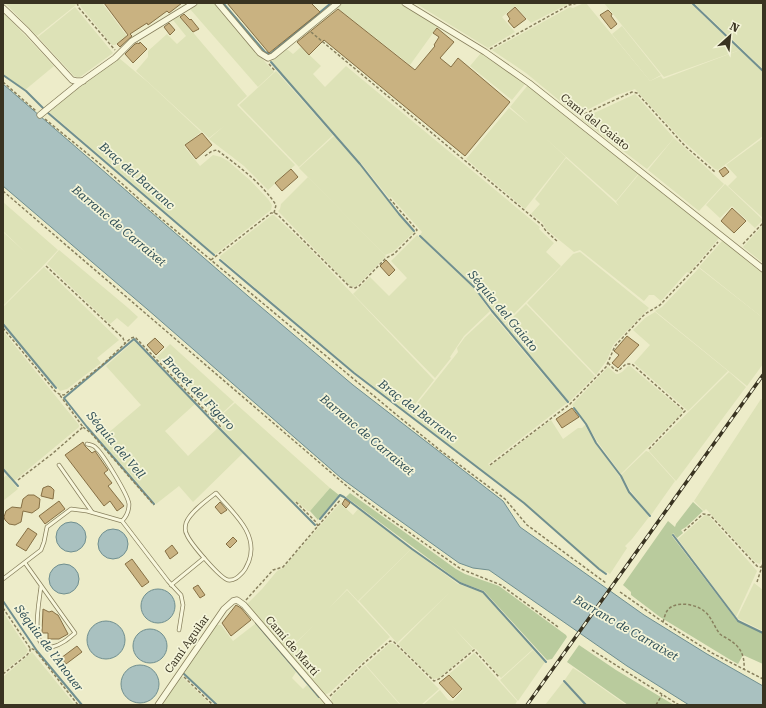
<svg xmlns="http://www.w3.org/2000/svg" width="766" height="708" font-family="'Roboto Serif',serif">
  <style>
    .farmland { fill: #dde2b7 }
    .green { fill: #b9cb9d }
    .water { fill: #a9c1c0; stroke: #708f8f }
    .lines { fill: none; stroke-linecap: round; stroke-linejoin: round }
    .stream { stroke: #708f8f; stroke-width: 2 }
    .building { fill: #c9b281; stroke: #867045 }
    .service-casing { stroke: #88805e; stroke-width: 4.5 }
    .minor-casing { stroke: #88805e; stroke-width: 7 }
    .path { stroke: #88805e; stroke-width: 1.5; stroke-dasharray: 3 2; stroke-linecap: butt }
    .service { stroke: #f8f7dc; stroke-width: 3 }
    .minor { stroke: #f8f7dc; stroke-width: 5.5 }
    .rail-casing { stroke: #393321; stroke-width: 3.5 }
    .rail { stroke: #f4f4d8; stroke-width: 2; stroke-dasharray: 6; stroke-linecap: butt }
    .labels { text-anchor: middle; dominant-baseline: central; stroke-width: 3.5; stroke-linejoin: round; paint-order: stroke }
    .street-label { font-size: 11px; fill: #393321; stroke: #f4f4d8 }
    .water-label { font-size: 12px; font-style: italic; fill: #315058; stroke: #f4f4d8 }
  </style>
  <rect width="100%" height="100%" fill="#edecc9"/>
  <g class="farmland">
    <polygon points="5,3 75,3 76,5 37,36"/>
    <polygon points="79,3 102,3 127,36 115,45 112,45 81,7"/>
    <polygon points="200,3 214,3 274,72 258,87 190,9"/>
    <polygon points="342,3 399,3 438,26 410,65 336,7"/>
    <polygon points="415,3 570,3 531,23 515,6 502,17 515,32 488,48"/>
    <polygon points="584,3 586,3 650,81 661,76 663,79 740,50 763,72 763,136 718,170 715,169 682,140 635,89 617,95 577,115 526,73 492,50 570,7 573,8"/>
    <polygon points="604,3 690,3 740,50 664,77"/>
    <polygon points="694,3 763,3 763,69 711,19"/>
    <polygon points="75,7 113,53 80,77 77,77 74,76 38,37"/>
    <polygon points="3,12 54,66 25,90 3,74"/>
    <polygon points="179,16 247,96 237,105 295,165 268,190 244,166 209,139 224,126 209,138 136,71 148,57 148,51 167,34 177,44 186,36 173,20"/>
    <polygon points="622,26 661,75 650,81 612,34"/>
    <polygon points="301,47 321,66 313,74 325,87 346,66 540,227 539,229 554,243 546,252 561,266 504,324 474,285 420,235 422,232 391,197 389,198 361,163 271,62 285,49 288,50 293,54"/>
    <polygon points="481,53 525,84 512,100 470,66"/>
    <polygon points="119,58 150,84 201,132 184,146 200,166 213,155 221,157 228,161 251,181 268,199 272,205 271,210 217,253 214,254 48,111"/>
    <polygon points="276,71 333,135 299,167 239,105"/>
    <polygon points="528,85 585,132 639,173 616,201 544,137 566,157 525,209 466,159 509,108 529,124 510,107"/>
    <polygon points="635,94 674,138 647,169 581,119"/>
    <polygon points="334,136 360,165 399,215 414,232 393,252 385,255 299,168"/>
    <polygon points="674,138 724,184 699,211 648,170"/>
    <polygon points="763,138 763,218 728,186 737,177 726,165"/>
    <polygon points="566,158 619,206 616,202 640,173 720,237 689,273 687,272 661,301 654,295 649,295 644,301 580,250 574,252 547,230 542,222 531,214 540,204 535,199"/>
    <polygon points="308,177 386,256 357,286 353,287 350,286 278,211 280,209 281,204"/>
    <polygon points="725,184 763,220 755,228 732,206 720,218 706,205"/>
    <polygon points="3,202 58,250 41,268 3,306 3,232 25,252 3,231"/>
    <polygon points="272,215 274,215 308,247 434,380 408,413 352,370 220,258 220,256"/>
    <polygon points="763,225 763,263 743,247"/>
    <polygon points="417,235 473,287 490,311 464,336 450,357 451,358 435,378 353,294 370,277 389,296 407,278 391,261"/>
    <polygon points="723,240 763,273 763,318 699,267"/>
    <polygon points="59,250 127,307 138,317 128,327 117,318 110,324 47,264"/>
    <polygon points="580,252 649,308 613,345 607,360 596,375 527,303 573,254"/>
    <polygon points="44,267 119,340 97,358 101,363 67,389 60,391 28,354 3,322 3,307 23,287 38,301 23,287"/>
    <polygon points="699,268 763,318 763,364 747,386 655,311 662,307"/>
    <polygon points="526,304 595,376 569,402 505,325"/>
    <polygon points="655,312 728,371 688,411 634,363 650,345 633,330 645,318"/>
    <polygon points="491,313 567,403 488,464 490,466 551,420 563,439 578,428 582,428 585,425 594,441 620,477 628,491 649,517 632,539 625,546 627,548 610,574 607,572 606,573 596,566 525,503 409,414 458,352 457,348 465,337"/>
    <polygon points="3,331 79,425 79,427 14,481 3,467"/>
    <polygon points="134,341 195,404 165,431 188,456 218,428 243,453 193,502 179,486 156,504 100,440 141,405 106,366"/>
    <polygon points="170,344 234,402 217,418 157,357"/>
    <polygon points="629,365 683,411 681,414 621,474 597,441 586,423 572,405 608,367 616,374 618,374 622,372"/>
    <polygon points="729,372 746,387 676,481 649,451"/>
    <polygon points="761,399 763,400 763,556 760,564 755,562 708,511 706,509 704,511 694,501"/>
    <polygon points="235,403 330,488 310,511 308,511 296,501 294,503 221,428 223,426 217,419"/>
    <polygon points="646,451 649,452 675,481 651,515 648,513 630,490 621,475"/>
    <polygon points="7,475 18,489 3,501 3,478"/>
    <polygon points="340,503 353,515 358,509 411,549 358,601 347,589 329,608 347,590 390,637 329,693 324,695 286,653 313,626 286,652 246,605 262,589 277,571 283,568"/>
    <polygon points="705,515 708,515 757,571 736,617 678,539"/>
    <polygon points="411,549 458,584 482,592 533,649 501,678 476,649 473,648 452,626 473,649 439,678 433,679 398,644 449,593 397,643 359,601"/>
    <polygon points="754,583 763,590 763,631 737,618"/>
    <polygon points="3,612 28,650 26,654 3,672"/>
    <polygon points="255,624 296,672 292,678 303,689 307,685 326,705 218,705 183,672 216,625 221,625 233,641"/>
    <polygon points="390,643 394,644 439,689 421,705 401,705 366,665"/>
    <polygon points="533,650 545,662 518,701 500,680"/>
    <polygon points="32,652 75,705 3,705 3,677"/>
    <polygon points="474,653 517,701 515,705 423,705 440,690 448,700 453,701 463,690 449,674"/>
    <polygon points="365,665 400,705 333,705 332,703 331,700 332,696"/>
    <polygon points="573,668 581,673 626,705 587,705 564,681"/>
    <polygon points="181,676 211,705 162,705"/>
    <polygon points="563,682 585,705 545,705"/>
  </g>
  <g class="green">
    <polygon points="330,488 339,495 318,520 310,511"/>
    <polygon points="350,493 456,569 465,574 499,586 566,635 567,637 552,659 547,660 484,591 460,582 346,497"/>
    <polygon points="693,502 703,511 686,527 681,530 683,533 677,538 673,533 672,536 737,621 763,633 763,664 743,655 738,664 729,659 660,617 631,595 631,592 623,585 668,521 675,527 676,524"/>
    <polygon points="579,645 616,670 674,705 628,705 567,662"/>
  </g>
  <g class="water">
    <polygon points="3,84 248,296 353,385 503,501 520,527 644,615 707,654 763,686 763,705 689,705 627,666 489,570 473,568 459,563 378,505 341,478 147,309 3,186"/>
    <circle cx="71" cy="537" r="15"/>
    <circle cx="113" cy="544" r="15"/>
    <circle cx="64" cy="579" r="15"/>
    <circle cx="158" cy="606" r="17"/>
    <circle cx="106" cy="640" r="19"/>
    <circle cx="150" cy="646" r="17"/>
    <circle cx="140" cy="684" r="19"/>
  </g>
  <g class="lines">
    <g class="stream">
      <polyline points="223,3 265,52 270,54 331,3"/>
      <polyline points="692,3 763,71"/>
      <polyline points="271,62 360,164 399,214 414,231"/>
      <polyline points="3,75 26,91 43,108"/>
      <polyline points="47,112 214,255"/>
      <polyline points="420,236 474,287 492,311 568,402"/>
      <polyline points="220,260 354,373 524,503 599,569 606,574"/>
      <polyline points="3,324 56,388"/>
      <polyline points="574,408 586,424 596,443 621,476 629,492 650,516"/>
      <polyline points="3,469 18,486"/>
      <polyline points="154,504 87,427 64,398 134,339 219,428 315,525"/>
      <polyline points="320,519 340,495 344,497 412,549 460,583 483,592 546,662"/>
      <polyline points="673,535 738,621 763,633"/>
      <polyline points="3,601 37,651 82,705"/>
      <polyline points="256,623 319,697"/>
      <polyline points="183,673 217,705"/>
      <polyline points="564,681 586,705"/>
    </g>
  </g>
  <g class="building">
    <polygon points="104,3 182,3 169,13 167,11 148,25 147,23 130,34 132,36 120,47 117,44 128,35"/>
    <polygon points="227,3 311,3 320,12 269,53"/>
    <polygon points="515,7 526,19 514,28 508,21 510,19 507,14"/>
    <polygon points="338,9 415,70 435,46 434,45 439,37 433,33 437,28 454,42 440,58 451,67 458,58 510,102 465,156 324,40 309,55 297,42"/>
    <polygon points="608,10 612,14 611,16 617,24 611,29 600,15"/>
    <polygon points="184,14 190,20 191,19 199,29 193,32 180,17"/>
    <polygon points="169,23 175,30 170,35 164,27"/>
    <polygon points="140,42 147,49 133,63 125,54 135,44 138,43 139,44"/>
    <polygon points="202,133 212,145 196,159 185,145"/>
    <polygon points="725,167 729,172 723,177 719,171"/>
    <polygon points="291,169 298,177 282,191 275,183"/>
    <polygon points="732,208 746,221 734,233 721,221"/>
    <polygon points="386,260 395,270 389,276 380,266"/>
    <polygon points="627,336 639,345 618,368 612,363 619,355 614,351"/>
    <polygon points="155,338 164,347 156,355 147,345"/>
    <polygon points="572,408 579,417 562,428 556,419"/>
    <polygon points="83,442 85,446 92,453 95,451 97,454 108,470 104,473 112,483 108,486 124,506 117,511 110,501 104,506 65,455"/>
    <polygon points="48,486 51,487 54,490 53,499 41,496 43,488"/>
    <polygon points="28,495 34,495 40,499 39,508 32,513 23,511 21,522 15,525 9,524 5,520 4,517 6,511 12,507 21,508 23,499"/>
    <polygon points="345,499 350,503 346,508 342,504"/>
    <polygon points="59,501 65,509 45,524 39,516"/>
    <polygon points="220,502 227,510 221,514 215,507"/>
    <polygon points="28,528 37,534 26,551 16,545"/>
    <polygon points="233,537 237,541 230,548 226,544"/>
    <polygon points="172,545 178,553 170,559 165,551"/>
    <polygon points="132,559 149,582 142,587 125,564"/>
    <polygon points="198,585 205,595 200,598 193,588"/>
    <polygon points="236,605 241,608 251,620 231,636 222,623"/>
    <polygon points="43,609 49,612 52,611 56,614 58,615 68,634 59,639 48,639 48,633 42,633"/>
    <polygon points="77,646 82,652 66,664 61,658"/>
    <polygon points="449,675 462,689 453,698 439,683"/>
  </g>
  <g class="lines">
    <defs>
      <g id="service">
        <path d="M87,444C91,445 94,445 96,448C103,454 128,495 129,504C129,511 127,516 122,521"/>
        <polyline points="59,465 92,512"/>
        <path d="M216,493C232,512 259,533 249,561C247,565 246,569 243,572C239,576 235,581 228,580C220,578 191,544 187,535C185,532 185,527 186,523C190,512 207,500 216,493Z"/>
        <path d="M25,563L75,633C68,639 61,645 52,647C28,652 40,598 41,586"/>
        <polyline points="3,579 41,550 44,542 47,527 71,509 87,511 122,521 168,581 181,595 183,605 179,630"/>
        <polyline points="171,585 204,558"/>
      </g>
      <g id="minor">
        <polyline points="218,3 260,53 268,58 273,56 338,3"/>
        <polyline points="405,3 485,52 529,83 763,269"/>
        <polyline points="3,8 27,31 72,80 76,81 83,81"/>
        <polyline points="40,115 77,85 115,58 132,41 194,3"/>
        <polyline points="158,705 224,609 233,601 237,600 244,605 330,705"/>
      </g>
    </defs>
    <use href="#service" class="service-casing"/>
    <use href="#minor" class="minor-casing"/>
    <g class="path">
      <polyline points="77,3 79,8 115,50"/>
      <polyline points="311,32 542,225 546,231 558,242"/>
      <polyline points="490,49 569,5 578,3"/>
      <polyline points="269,64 275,71"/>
      <polyline points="3,82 36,111"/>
      <polyline points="580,116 632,92 637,93 685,146 715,172"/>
      <polyline points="45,119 100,164 157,215 398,416 441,451 505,499 527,525 606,583"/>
      <path d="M205,156L212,151L217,150C236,164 263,184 276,205L274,213"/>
      <polyline points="3,191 349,488 383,514 461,569 501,585 558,627"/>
      <polyline points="743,244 763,223"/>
      <polyline points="211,260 271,213 274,213 277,214 350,287 355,288 359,286 386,258 394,254 415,233 417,230 390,199"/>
      <polyline points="46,266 123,338 125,344"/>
      <polyline points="3,328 55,391 59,394 64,395 101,366 131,338 135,337 221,427"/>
      <polyline points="608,363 615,370 618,371 626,364 632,364 685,411 648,450"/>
      <polyline points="83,427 91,433 154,505"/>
      <polyline points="490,465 570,404 606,367 615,346 638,321 645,314 660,305 697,266 718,242"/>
      <polyline points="18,480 52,454 83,427 59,394"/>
      <polyline points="296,502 315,521 318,526"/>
      <polyline points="684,531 703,514 710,515 755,564 758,567 761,567"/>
      <polyline points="757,582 763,563"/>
      <polyline points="620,592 663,622 712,653 763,679"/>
      <polyline points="246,600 273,570 283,567 341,499"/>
      <polyline points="3,608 30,648 35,650 78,705"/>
      <path d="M663,622C664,619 665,614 667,611C674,600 696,604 704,611C712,617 714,627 720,634C722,636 725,637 728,639C740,646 745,655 744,669"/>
      <polyline points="592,650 679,705"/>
      <polyline points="3,674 27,655 30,651 30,648"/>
      <polyline points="184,677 213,705"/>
      <polyline points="330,696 364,663 390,641 394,642 434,681 439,679 474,650 499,677"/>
      <polyline points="656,705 662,695"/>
    </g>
    <use href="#service" class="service"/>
    <use href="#minor" class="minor"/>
    <defs>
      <polyline id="rail" points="527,705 763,375"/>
    </defs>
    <use href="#rail" class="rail-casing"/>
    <use href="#rail" class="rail"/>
  </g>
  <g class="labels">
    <g class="street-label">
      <text transform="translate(595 122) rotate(38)">Camí del Gaiato</text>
      <text transform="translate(187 644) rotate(-55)">Camí Aguilar</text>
      <text transform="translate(292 646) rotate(49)">Camí de Martí</text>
    </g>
    <g class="water-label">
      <text transform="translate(137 176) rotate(41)">Braç del Barranc</text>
      <text transform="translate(119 226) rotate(40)">Barranc de Carraixet</text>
      <text transform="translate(503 311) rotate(50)">Séquia del Gaiato</text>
      <text transform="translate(199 393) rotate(46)">Bracet del Figaro</text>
      <text transform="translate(418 411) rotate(37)">Braç del Barranc</text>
      <text transform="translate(367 435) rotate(40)">Barranc de Carraixet</text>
      <text transform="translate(116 445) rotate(50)">Séquia del Vell</text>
      <text transform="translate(626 628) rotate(30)">Barranc de Carraixet</text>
      <text transform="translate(49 648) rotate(53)">Séquia de l'Anouer</text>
    </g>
  </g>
  <rect width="766" height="708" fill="none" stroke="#393321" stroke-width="8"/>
  <g transform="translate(730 36) rotate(27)" stroke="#f4f4d8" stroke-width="3" paint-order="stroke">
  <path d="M0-3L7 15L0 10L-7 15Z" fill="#393321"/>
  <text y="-6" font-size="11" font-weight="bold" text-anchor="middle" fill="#393321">N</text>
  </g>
</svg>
